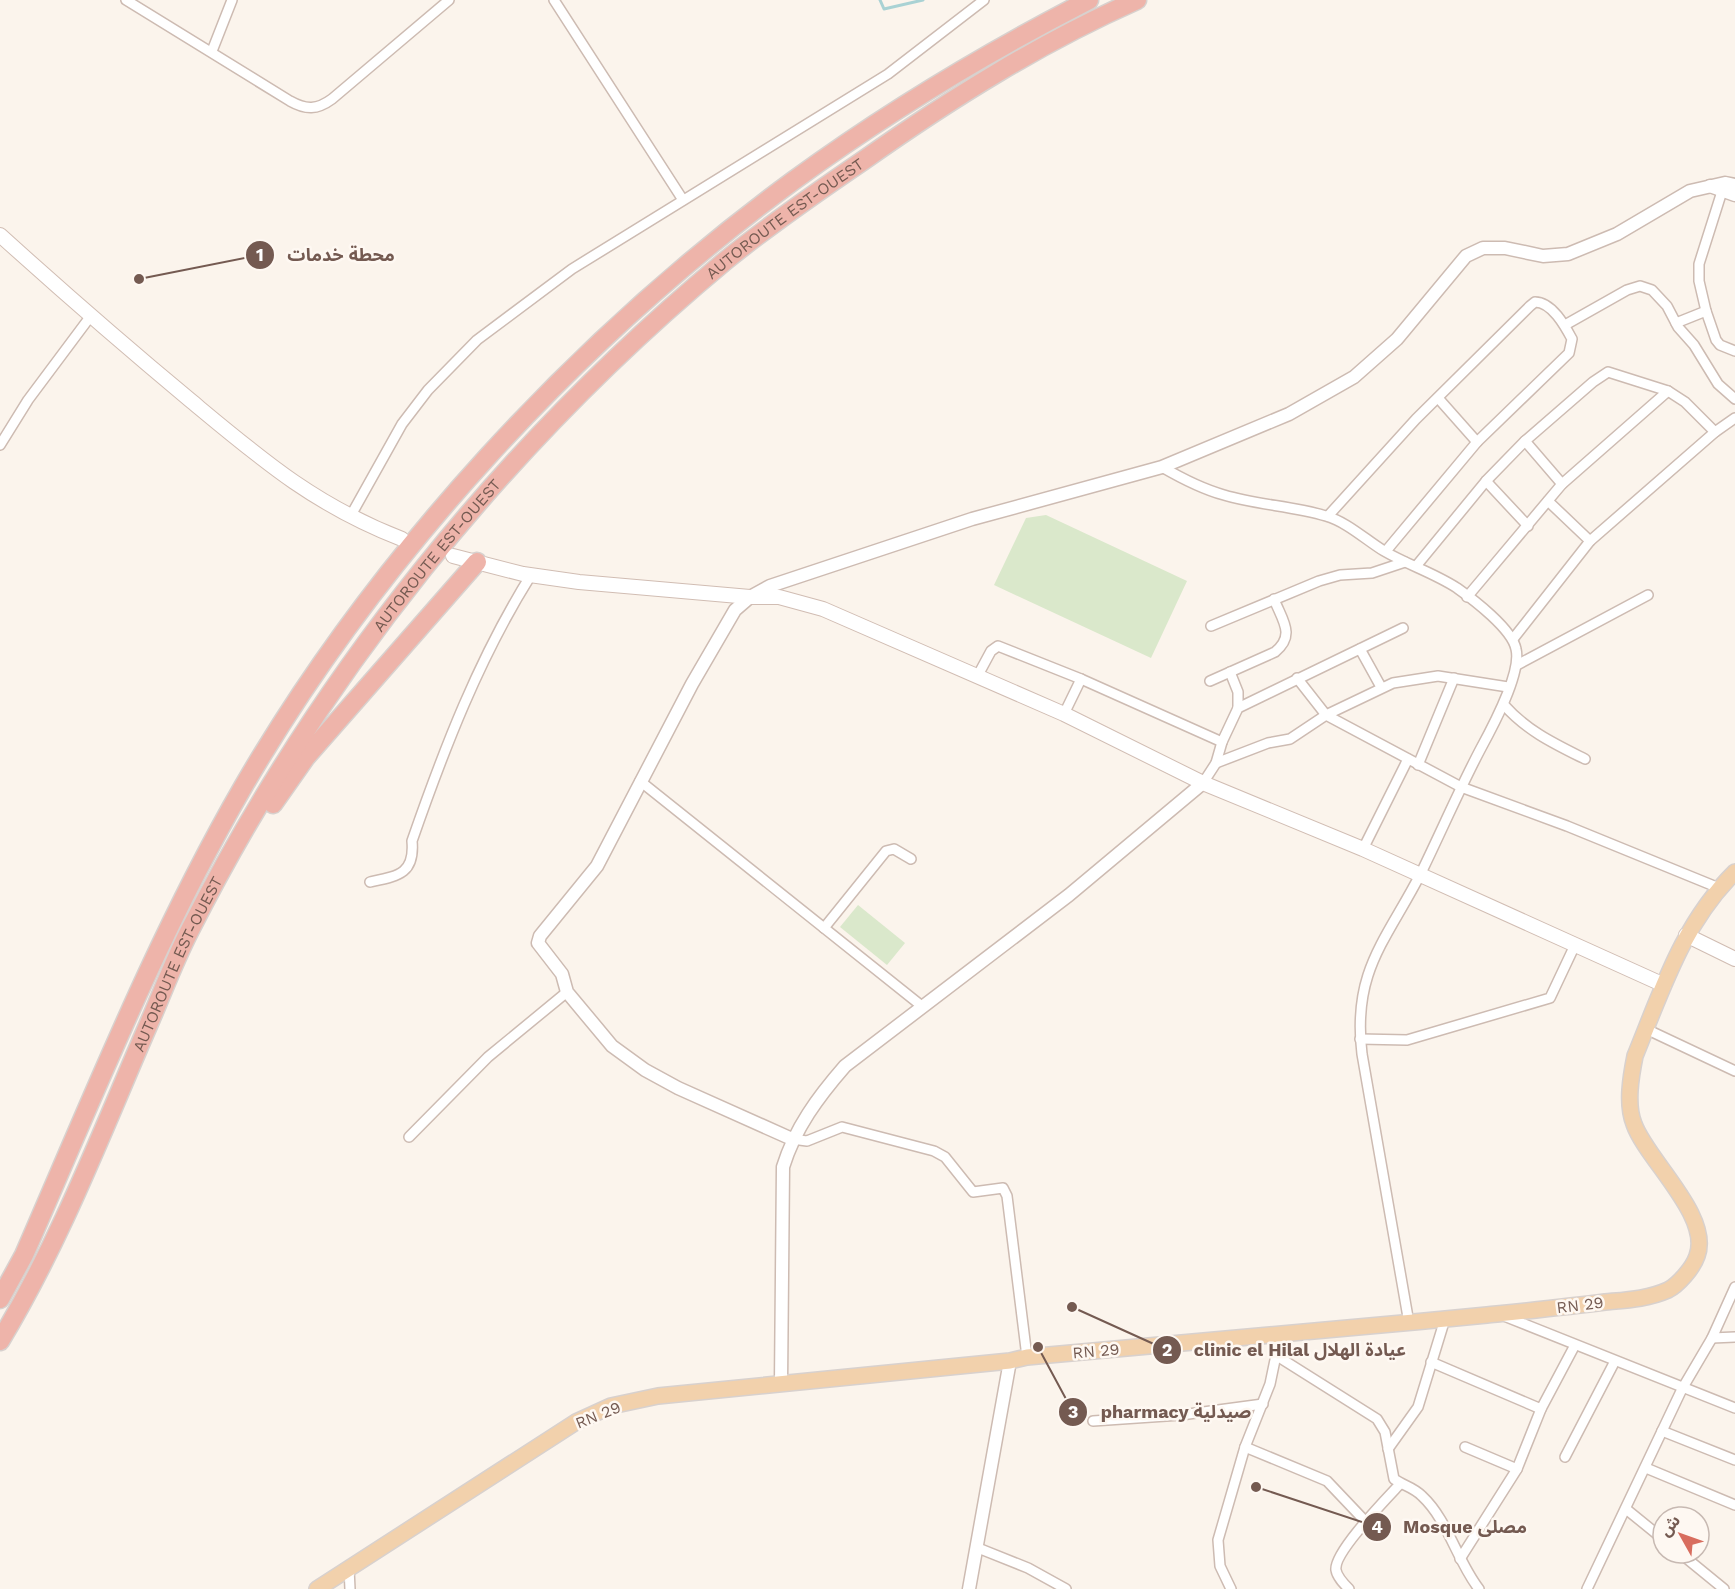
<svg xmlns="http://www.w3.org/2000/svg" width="1735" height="1589" font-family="'Work Sans','Noto Sans Arabic',sans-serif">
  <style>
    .green { fill: #dae8cb }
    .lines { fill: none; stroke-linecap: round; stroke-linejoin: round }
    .stream { stroke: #a9d2d4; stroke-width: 3 }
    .minor-casing { stroke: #cdbbb2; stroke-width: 12 }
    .tertiary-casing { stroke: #cdbbb2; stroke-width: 15 }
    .secondary-casing { stroke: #d1bdb3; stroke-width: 16 }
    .primary-casing { stroke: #d8d1ce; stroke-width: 18 }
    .motorway-casing { stroke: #d8d1ce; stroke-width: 21 }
    .minor { stroke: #fff; stroke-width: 9 }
    .tertiary { stroke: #fff; stroke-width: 12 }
    .secondary { stroke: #fff; stroke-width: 14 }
    .primary { stroke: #f2d1ac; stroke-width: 15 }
    .motorway { stroke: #eeb4aa; stroke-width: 18 }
    .labels { text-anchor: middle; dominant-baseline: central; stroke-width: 5; stroke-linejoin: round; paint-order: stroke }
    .street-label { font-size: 16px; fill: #745a51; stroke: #fef8f2 }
    .leader { fill: none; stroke: #745a51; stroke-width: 2 }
    .callout-dot { fill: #745a51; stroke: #fef8f2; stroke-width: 2 }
    .mark-label { font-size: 18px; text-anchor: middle; font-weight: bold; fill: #fff }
    .callout-label { font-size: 18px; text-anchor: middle; font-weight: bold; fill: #745a51; stroke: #fef8f2; stroke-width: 5; stroke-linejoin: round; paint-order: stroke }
  </style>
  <rect width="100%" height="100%" fill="#fbf4ec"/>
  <g class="green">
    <polygon points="1046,515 1187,581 1151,658 994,585 1026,518"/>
    <polygon points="858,905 905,943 887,965 840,927"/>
  </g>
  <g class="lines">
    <polyline class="stream" points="880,0 884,9 923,0"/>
    <defs>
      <g id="minor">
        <path d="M126,0L290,101C306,110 317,110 332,99L449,0"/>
        <polyline points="554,0 683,200"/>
        <polyline points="212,51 232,0"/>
        <polyline points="1724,185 1699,264 1699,281 1706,311 1716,340 1720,345 1735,351"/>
        <polyline points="1676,323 1706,311"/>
        <polyline points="1565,325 1627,290 1640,286 1652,290 1667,306 1678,327 1694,345 1718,384 1735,399"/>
        <polyline points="1438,398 1477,442"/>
        <polyline points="1525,441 1562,484"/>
        <polyline points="0,445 28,400 90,317"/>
        <path d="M1162,467C1181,478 1202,489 1224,495C1257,505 1293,506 1326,516C1347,522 1366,540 1384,551C1408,565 1434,573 1457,588C1474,600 1512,629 1516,649C1522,673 1492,728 1480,750C1459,790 1441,832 1421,873C1386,941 1352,971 1362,1054L1409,1323"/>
        <polyline points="1486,481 1528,526"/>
        <polyline points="1548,501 1590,541"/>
        <path d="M1328,516L1416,419L1530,306L1535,302C1552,302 1565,326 1572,339L1569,353L1477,442L1386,551"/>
        <polyline points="350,517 402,424 428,390 477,340 572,269 888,74 984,0"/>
        <polyline points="1417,565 1486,481 1525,441 1593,382 1608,372 1668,391 1685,402 1715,432"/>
        <polyline points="1467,597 1562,484 1668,391"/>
        <polyline points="1211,626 1319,581 1340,575 1372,573 1405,562"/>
        <polyline points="1513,639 1590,541 1715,432 1735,418"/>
        <polyline points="1360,649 1381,687"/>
        <polyline points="1517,665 1648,595"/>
        <polyline points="1230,672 1238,692 1238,708"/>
        <polyline points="977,677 991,651 998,646 1081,679 1222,742"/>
        <polyline points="1297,678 1326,715 1461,787 1567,826 1719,888"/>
        <path d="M1210,681L1275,652C1296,635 1282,620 1274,599"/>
        <path d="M1504,705C1527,731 1555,744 1585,759"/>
        <polyline points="1064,714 1081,679"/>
        <polyline points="1216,763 1268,743 1290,739 1326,715 1393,683 1438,676 1508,687"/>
        <polyline points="1418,765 1454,678"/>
        <polyline points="640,781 923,1007"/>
        <polyline points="1203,783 1216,763 1222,742 1238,708 1403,628"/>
        <polyline points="1363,849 1408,759"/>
        <path d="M370,882C398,876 415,874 412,841C444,749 479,658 531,575"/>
        <polyline points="824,928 886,851 894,849 911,859"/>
        <polyline points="1646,1029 1735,1071"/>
        <polyline points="1360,1039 1407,1040 1550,998 1575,945"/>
        <polyline points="409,1137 488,1057 567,992"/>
        <polyline points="792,1139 807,1141 842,1127 934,1151 945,1157 973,1192 1003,1188 1007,1196 1027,1357"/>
        <polyline points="1504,1316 1735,1408"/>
        <polyline points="1712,1338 1735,1337"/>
        <path d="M1277,1356L1377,1419L1385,1432L1394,1479C1404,1486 1413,1487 1422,1496C1448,1520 1457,1561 1479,1589"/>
        <polyline points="1431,1362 1541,1409"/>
        <polyline points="1093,1421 1181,1415 1263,1404"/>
        <polyline points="1662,1431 1735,1460"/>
        <polyline points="1245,1447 1327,1481 1365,1521"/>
        <polyline points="1465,1447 1517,1469"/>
        <polyline points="1388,1449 1418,1407 1445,1319"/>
        <polyline points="1565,1457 1615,1361"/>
        <polyline points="1646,1468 1735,1505"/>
        <polyline points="1626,1509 1663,1539"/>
        <polyline points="978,1548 1028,1568 1066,1589"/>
        <polyline points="1680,1553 1724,1589"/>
        <polyline points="1460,1559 1517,1469 1541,1409 1575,1345"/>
        <polyline points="349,1568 350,1589"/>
        <polyline points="1231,1589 1220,1566 1218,1540 1245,1447 1270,1384 1280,1336"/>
        <path d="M1349,1589C1344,1584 1337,1577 1336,1570C1333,1553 1388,1497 1400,1484"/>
        <polyline points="1587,1589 1682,1389 1712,1338 1735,1287"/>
      </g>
      <g id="tertiary">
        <polyline points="1710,186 1735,195"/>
        <polyline points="792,1139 678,1088 645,1070 612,1046 567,992 562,974 538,943 540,936 597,866 692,684 735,610 750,597 770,586 972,519 1162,467 1289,414 1354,377 1397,339 1466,256 1483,248 1505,248 1543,256 1568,254 1617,234 1690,191 1725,183 1735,185"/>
        <path d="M781,1383L783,1167C795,1128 818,1097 845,1066L1069,895L1203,783"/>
        <polyline points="969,1589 1010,1361"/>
      </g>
      <g id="secondary">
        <path d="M0,235C62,291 125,346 190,400C261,459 314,505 402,539"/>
        <polyline points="453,556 523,574 579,582 750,597 779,597 823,609 1064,714 1203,783 1363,849 1664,985"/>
        <polyline points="1686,935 1735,959"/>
      </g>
      <path id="primary" d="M317,1589L576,1422L611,1406L658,1396L1010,1361L1027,1357C1181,1343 1334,1330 1487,1315C1526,1311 1566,1307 1605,1302C1626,1300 1648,1299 1668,1290C1678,1285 1693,1268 1697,1256C1712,1216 1646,1159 1634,1124C1626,1104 1631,1076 1635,1056C1662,990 1683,923 1735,872"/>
      <g id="motorway">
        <polyline points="273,804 306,757 477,562"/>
        <path d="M0,1299L24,1255C93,1097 157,936 243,787C377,556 578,339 793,181C886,113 986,53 1089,0"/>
        <path id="s1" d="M0,1341C61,1240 103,1129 150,1021C163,991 175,959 190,930C319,675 505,444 725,261C769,225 817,192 864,160C952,98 1040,43 1137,0"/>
      </g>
    </defs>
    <use href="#minor" class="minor-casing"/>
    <use href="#tertiary" class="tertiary-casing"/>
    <use href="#secondary" class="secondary-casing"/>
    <use href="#primary" class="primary-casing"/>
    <use href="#motorway" class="motorway-casing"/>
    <use href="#minor" class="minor"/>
    <use href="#tertiary" class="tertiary"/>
    <use href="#secondary" class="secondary"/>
    <use href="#primary" class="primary"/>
    <use href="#motorway" class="motorway"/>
  </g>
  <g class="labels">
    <g class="street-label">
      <text stroke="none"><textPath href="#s1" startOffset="1389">AUTOROUTE EST-OUEST</textPath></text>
      <text stroke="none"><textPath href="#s1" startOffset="903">AUTOROUTE EST-OUEST</textPath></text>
      <text stroke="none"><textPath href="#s1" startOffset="417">AUTOROUTE EST-OUEST</textPath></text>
      <text transform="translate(1580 1305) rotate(-7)">RN 29</text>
      <text transform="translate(1096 1351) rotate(-5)">RN 29</text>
      <text transform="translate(598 1415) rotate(-22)">RN 29</text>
    </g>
  </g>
  <path class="leader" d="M139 279L260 255M1072 1307L1167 1350M1038 1347L1073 1412M1256 1487L1377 1527"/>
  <g class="callout-dot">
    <circle cx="139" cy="279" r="6"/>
    <circle cx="1072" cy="1307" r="6"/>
    <circle cx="1038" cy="1347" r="6"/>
    <circle cx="1256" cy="1487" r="6"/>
    <circle cx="260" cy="255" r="15"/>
    <circle cx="1167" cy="1350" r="15"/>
    <circle cx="1073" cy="1412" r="15"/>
    <circle cx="1377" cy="1527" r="15"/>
  </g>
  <g class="mark-label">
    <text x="260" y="261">1</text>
    <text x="1167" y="1356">2</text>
    <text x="1073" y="1418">3</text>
    <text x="1377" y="1533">4</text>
  </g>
  <g class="callout-label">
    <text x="341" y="261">محطة خدمات</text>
    <text x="1300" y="1356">clinic el Hilal عيادة الهلال</text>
    <text x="1176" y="1418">pharmacy صيدلية</text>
    <text x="1465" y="1533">Mosque مصلى</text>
  </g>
  <g transform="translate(1681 1535) rotate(310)"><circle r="28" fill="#fef8f2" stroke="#c7b9b2" stroke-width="1.5"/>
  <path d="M0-4.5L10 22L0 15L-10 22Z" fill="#d86d5e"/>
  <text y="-9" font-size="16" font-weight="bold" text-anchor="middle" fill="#745a51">ش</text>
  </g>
</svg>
